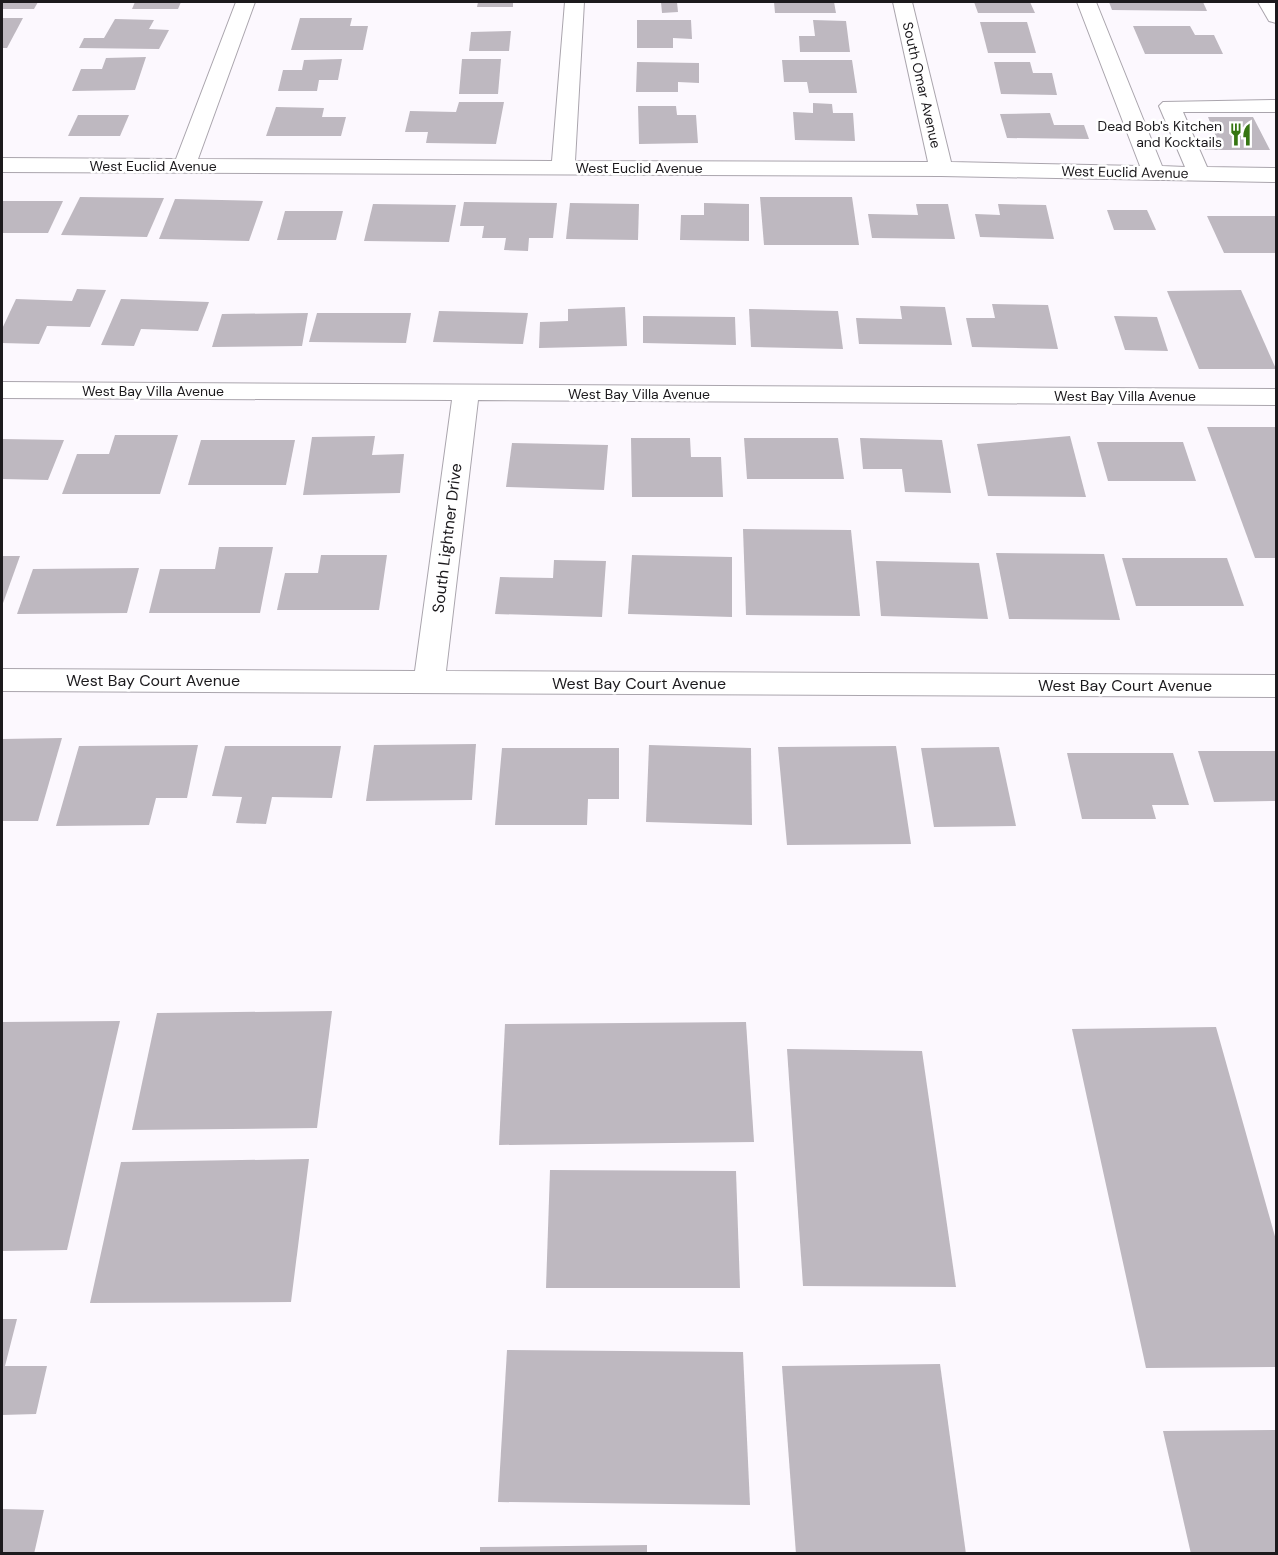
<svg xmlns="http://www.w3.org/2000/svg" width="1278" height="1555" font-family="'DM Sans',sans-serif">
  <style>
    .building { fill: #beb8c0 }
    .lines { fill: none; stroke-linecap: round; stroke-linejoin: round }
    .minor-casing { stroke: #aaa5ad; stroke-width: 2 }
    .minor { fill: #fff; fill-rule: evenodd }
    .labels { text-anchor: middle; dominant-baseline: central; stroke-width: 5; stroke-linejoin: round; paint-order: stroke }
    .far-street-label { font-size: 14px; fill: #1c1a1d; stroke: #fff }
    .far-poi-label { font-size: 14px; fill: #1c1a1d; stroke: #fff; text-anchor: end }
    .street-label { font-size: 16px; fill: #1c1a1d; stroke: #fff }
  </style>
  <rect width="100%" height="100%" fill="#fcf8fe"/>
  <g class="building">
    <polygon points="2,2 38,2 34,9 2,9"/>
    <polygon points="135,2 181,2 178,9 132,9"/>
    <polygon points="478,2 513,2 513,7 477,7"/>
    <polygon points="661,2 677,2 678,12 662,13"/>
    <polygon points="774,2 834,2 836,13 775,13"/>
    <polygon points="974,2 1030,2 1035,13 978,13"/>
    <polygon points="1109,2 1203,2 1207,11 1112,10"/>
    <polygon points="2,18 23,18 7,48 2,48"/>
    <polygon points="300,18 352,18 350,26 368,26 363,50 291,50"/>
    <polygon points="115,19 154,20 149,29 169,30 159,49 79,48 84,38 104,38"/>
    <polygon points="637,20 691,20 692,39 673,38 673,48 637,48"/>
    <polygon points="813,20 846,21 850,52 800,52 799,36 815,36"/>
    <polygon points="980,22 1027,22 1036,53 988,53"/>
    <polygon points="1133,26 1190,26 1195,35 1214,35 1223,54 1145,54"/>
    <polygon points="511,31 509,51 469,51 471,32"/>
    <polygon points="146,57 135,90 72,91 81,69 102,69 106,58"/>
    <polygon points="342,59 338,80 319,80 317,91 278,91 283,70 302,70 304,60"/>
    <polygon points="462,59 501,59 498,94 459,94"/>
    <polygon points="782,60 852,60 857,93 809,93 807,82 784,82"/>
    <polygon points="637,62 699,63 699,83 678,82 678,92 636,92"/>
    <polygon points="994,62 1030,62 1033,73 1052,73 1057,95 1001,94"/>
    <polygon points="459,102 504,102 496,144 426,143 428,132 405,132 410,111 456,112"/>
    <polygon points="813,103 832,104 833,113 853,113 855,141 795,140 793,112 813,113"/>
    <polygon points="638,106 676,106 677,115 696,115 698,143 639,144"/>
    <polygon points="276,107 324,108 322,117 346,117 341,136 266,136"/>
    <polygon points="1050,113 1054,125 1084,125 1089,139 1007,138 1000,114"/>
    <polygon points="78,115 129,115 120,136 68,136"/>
    <polygon points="1208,117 1253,117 1270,150 1205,150 1199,139 1217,139"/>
    <polygon points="80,197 164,198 147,237 61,235"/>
    <polygon points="760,197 852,197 859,245 764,245"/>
    <polygon points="175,199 263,201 249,241 159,239"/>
    <polygon points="2,201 63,201 48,233 2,233"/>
    <polygon points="464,202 557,203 553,238 529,238 528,251 504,250 506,238 482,238 484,226 460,226"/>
    <polygon points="570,203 639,204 638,240 566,239"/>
    <polygon points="704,203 749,204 749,241 680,240 681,215 704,215"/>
    <polygon points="373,204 456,205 449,242 364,241"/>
    <polygon points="916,204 948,204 955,239 872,238 868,214 918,215"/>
    <polygon points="998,204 1046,205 1054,239 980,237 975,214 1000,215"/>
    <polygon points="1107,210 1147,210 1156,230 1114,230"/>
    <polygon points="285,211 343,211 336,240 277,240"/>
    <polygon points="1207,216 1276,216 1276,253 1224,253"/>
    <polygon points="77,289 106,290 90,327 47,326 39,344 2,343 2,329 16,299 72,301"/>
    <polygon points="1241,290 1276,369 1199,369 1167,291"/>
    <polygon points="121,299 209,302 198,331 141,329 134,346 101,345"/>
    <polygon points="992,304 1048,305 1058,349 972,347 966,318 995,318"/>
    <polygon points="900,306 945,307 952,345 859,344 856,318 902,319"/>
    <polygon points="625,307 627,346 539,348 540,322 568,321 568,309"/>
    <polygon points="749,309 838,311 843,349 751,347"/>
    <polygon points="439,311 528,313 523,344 433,342"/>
    <polygon points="308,313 302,346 212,347 222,314"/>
    <polygon points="317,313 411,313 406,343 309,342"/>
    <polygon points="643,316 735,317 736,345 643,343"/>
    <polygon points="1114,316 1157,317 1168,351 1125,350"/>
    <polygon points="1207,427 1276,427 1276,558 1255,558"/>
    <polygon points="115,435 178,435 160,494 62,494 77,454 109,454"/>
    <polygon points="375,436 372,455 404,454 400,493 303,495 312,437"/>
    <polygon points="1070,436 1086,497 988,496 977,444"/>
    <polygon points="631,438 690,438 691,457 721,457 723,497 632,497"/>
    <polygon points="744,438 838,438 844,479 747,479"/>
    <polygon points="860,438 942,440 951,493 905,492 902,469 863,469"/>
    <polygon points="2,439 64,440 48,480 2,479"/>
    <polygon points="201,440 295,440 286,485 188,485"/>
    <polygon points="1097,442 1183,442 1196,481 1108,481"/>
    <polygon points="512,443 608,445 604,490 506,487"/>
    <polygon points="743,529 851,530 860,616 746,615"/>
    <polygon points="219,547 273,547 260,613 149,613 160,569 215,569"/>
    <polygon points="996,553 1104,554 1120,620 1009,619"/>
    <polygon points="321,555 387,555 379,610 277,610 285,573 318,573"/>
    <polygon points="632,555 732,557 732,617 628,614"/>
    <polygon points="2,556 20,556 2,606"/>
    <polygon points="1122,558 1227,558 1244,606 1136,606"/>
    <polygon points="554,560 606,561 602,617 495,614 500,577 553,578"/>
    <polygon points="876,561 979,563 988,619 881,616"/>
    <polygon points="139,568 127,613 17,614 33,569"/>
    <polygon points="62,738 38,821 2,821 2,739"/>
    <polygon points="476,744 472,800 366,801 374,745"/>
    <polygon points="198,745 187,798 156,798 149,825 56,826 79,746"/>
    <polygon points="649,745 751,748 752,825 646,822"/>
    <polygon points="225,746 341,746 332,798 272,797 266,824 236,823 242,797 212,796"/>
    <polygon points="896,746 911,844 787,845 778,747"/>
    <polygon points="999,747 1016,826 934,827 921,748"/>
    <polygon points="502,748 619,748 619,799 588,799 587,825 495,825"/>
    <polygon points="1198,751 1276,751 1276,801 1214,802"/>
    <polygon points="1067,753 1173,753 1189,805 1152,805 1156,819 1082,819"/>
    <polygon points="332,1011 317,1128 132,1130 157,1013"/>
    <polygon points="120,1021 67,1250 2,1251 2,1022"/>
    <polygon points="746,1022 754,1142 499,1145 505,1024"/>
    <polygon points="1216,1027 1276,1240 1276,1367 1146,1368 1072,1029"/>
    <polygon points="787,1049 922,1051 956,1287 803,1286"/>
    <polygon points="309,1159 291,1302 90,1303 121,1162"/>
    <polygon points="550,1170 736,1171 740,1288 546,1288"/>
    <polygon points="2,1319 17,1319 5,1366 47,1366 36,1414 2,1415"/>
    <polygon points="507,1350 743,1352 750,1505 498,1502"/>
    <polygon points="940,1364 966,1554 796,1554 782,1366"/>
    <polygon points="1276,1430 1276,1554 1191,1554 1163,1431"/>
    <polygon points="2,1509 44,1510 34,1554 2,1554"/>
    <polygon points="647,1545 647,1554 480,1554 480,1547"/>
  </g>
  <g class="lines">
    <defs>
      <g id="minor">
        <polygon points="236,2 255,2 198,159 552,161 565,2 584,2 575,161 928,162 893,2 912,2 951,162 1140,166 1077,2 1096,2 1162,166 1185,167 1159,106 1163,102 1276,100 1276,112 1183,112 1207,167 1276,168 1276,182 941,176 2,172 2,158 176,159"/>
        <polygon points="1258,2 1276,2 1276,23 1269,21"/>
        <polygon points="2,382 1276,389 1276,405 478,400 446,671 1276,675 1276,697 2,691 2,669 415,671 452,400 2,398"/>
      </g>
    </defs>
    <use href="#minor" class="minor-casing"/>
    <use href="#minor" class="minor"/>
  </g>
  <defs>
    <symbol id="restaurant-bare" viewBox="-9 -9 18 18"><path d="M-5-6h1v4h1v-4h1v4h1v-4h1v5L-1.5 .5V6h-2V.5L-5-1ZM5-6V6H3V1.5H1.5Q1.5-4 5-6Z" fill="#367612" stroke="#fff" stroke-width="2.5" paint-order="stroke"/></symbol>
  </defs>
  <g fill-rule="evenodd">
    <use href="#restaurant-bare" x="1224" y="118" width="33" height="33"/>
  </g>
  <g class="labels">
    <g class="far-street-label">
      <text transform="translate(922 85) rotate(77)">South Omar Avenue</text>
      <text x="153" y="166">West Euclid Avenue</text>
      <text x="639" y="168">West Euclid Avenue</text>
      <text transform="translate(1125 172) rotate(1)">West Euclid Avenue</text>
      <text x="153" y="391">West Bay Villa Avenue</text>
      <text x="639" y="394">West Bay Villa Avenue</text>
      <text x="1125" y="396">West Bay Villa Avenue</text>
    </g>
    <g class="far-poi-label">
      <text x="1222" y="126">Dead Bob's Kitchen<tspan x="1222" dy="16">and Kocktails</tspan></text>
    </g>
    <g class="street-label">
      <text transform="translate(447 538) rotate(-83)">South Lightner Drive</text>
      <text x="153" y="680">West Bay Court Avenue</text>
      <text x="639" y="683">West Bay Court Avenue</text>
      <text x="1125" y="685">West Bay Court Avenue</text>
    </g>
  </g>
  <rect width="1278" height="1555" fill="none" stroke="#1c1a1d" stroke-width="6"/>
</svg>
